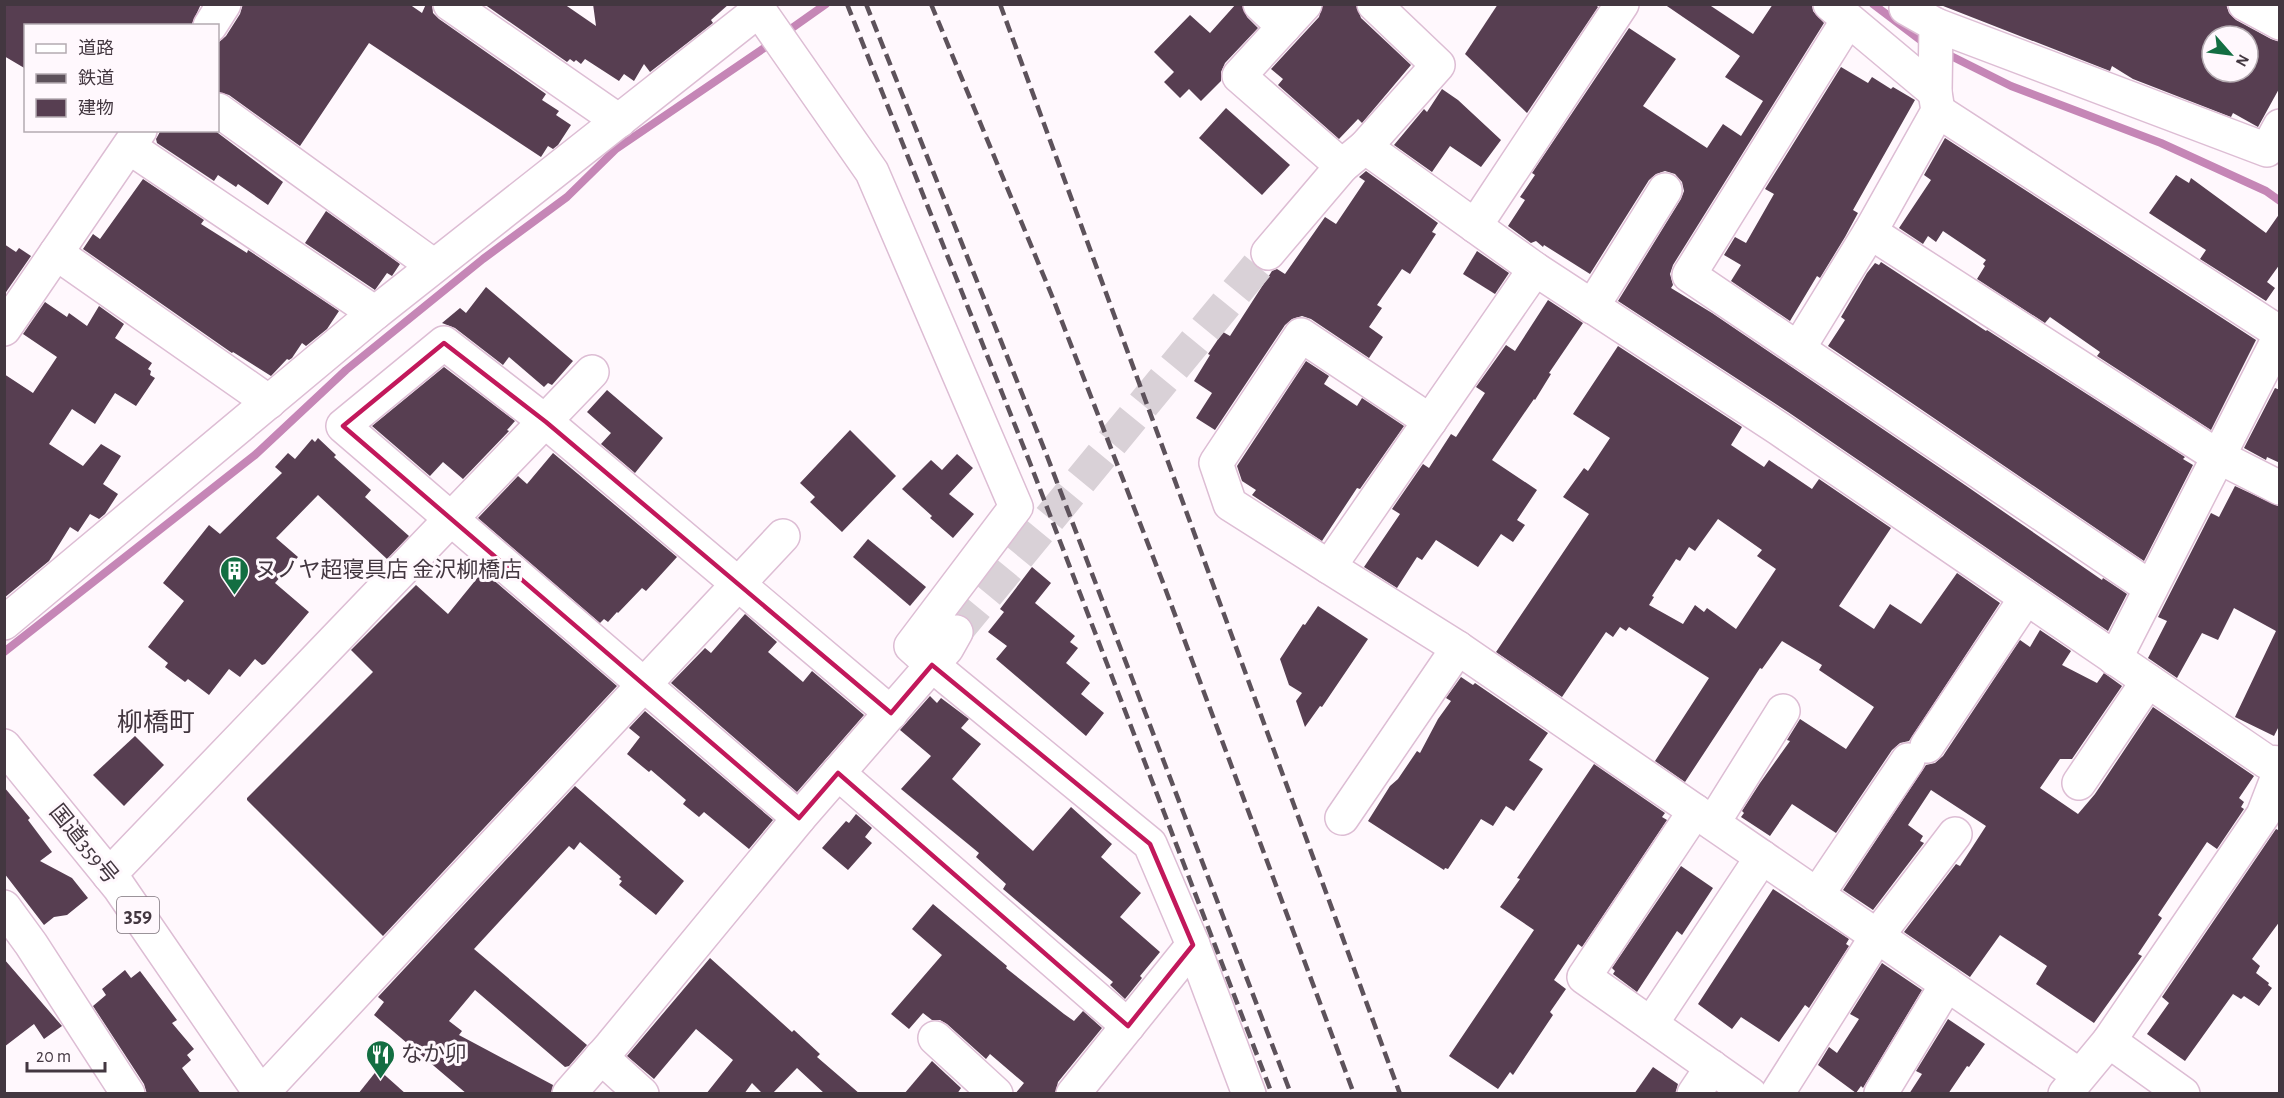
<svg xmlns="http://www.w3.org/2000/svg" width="2284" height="1098" font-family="'Alegreya Sans','Noto Sans JP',sans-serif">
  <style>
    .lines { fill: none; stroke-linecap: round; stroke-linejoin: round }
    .stream { stroke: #c586b6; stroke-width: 8 }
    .building { fill: #573e51; fill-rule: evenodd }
    .minor-tunnel { stroke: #d9d1d7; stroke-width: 33; stroke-dasharray: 33 16; stroke-linecap: butt }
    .minor-casing { stroke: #ddbdd4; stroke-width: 36 }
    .highway-casing { stroke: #ddbdd4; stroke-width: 36 }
    .minor { stroke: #fff; stroke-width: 33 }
    .highway { stroke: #fff; stroke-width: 33 }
    .rail { stroke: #5d525b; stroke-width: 4.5; stroke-dasharray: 12 6; stroke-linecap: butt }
    .marked { fill: none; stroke: #c2185b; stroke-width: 4.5; stroke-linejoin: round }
    .labels { text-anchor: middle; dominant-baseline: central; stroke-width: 6; stroke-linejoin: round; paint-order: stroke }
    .shield { fill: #fff8fd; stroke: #7b7179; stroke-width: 1.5 }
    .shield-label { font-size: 21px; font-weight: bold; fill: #433740 }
    .poi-label { font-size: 22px; fill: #433740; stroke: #fff8fd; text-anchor: start }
    .street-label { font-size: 22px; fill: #433740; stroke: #fff8fd }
    .quarter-label { font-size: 26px; fill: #433740; stroke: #fff8fd }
  </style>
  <rect width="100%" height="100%" fill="#fff8fd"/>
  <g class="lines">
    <g class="stream">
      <polyline points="1873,4 1927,45"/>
      <polyline points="785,33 826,4"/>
      <polyline points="1943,52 2011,86 2161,143 2266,191 2280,201"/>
      <polyline points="4,652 255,455 346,370 483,259 567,197 616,149 773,42"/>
    </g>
  </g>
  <g class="building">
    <polygon points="4,4 201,4 191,26 26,26 26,69 4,56"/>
    <polygon points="243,4 409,4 422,13 426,4 432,4 433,13 439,19 546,94 542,100 559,111 556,115 571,125 558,145 553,149 548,146 541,157 369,43 300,146 229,95 218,92 218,43 226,36 240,14"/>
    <polygon points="484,4 564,4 596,26 593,4 729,4 711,20 713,23 650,72 644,64 634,81 624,74 619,81 585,59 581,64 576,60 574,62 570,59 567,62"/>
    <polygon points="1236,4 1242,4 1247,17 1258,28 1225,63 1221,72 1221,81 1201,101 1189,89 1180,98 1164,82 1174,72 1154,52 1190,15 1210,33"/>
    <polygon points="1323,4 1356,4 1361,18 1411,65 1362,123 1358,119 1339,139 1278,85 1283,79 1271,69 1319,17"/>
    <polygon points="1498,4 1595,4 1598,7 1527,113 1465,54"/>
    <polygon points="1664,4 1708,4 1753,34 1773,4 1812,4 1813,11 1824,23 1673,265 1670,274 1673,285 1671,288 1712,313 1965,485 2102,580 2103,578 2127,594 2108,631 1788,412 1618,301 1681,199 1684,191 1682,182 1675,174 1665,171 1656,174 1649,180 1590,274 1544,245 1543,247 1536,241 1531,243 1508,226 1525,200 1520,197 1535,175 1532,173 1629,28 1676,59 1643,106 1707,148 1723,124 1741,136 1763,101 1725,77 1740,56"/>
    <path d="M1938,4H2226L2229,13L2236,20L2271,39L2280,42V87L2258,127L2233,113L2231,117L2133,79L2112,66L2110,71ZM2212,36H2248V72H2212Z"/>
    <polygon points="1841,67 1868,83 1872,77 1891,89 1893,87 1915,100 1853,210 1858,213 1845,237 1820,278 1817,276 1790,321 1731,281 1741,265 1724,255 1735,237 1746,243 1774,194 1765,189"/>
    <polygon points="1442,89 1458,100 1501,140 1481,167 1450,146 1432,172 1394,145 1424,109 1427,112"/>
    <polygon points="1226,108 1290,165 1262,195 1199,138"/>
    <polygon points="161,130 214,130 283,182 268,205 238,184 236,187 218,175 214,181 157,143 156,139"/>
    <polygon points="1945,138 2256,340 2211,430 2097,356 2100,352 2050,317 2045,323 1977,279 1985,266 1983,264 1986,260 1943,231 1936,242 1928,236 1923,244 1899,228 1931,180 1924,175"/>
    <polygon points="1366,171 1438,223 1432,232 1436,234 1410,274 1402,269 1377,305 1382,308 1369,327 1383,337 1369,358 1311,319 1302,316 1292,319 1285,325 1215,430 1196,418 1212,393 1194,381 1210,355 1208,354 1223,332 1230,336 1272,271 1277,269 1285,274 1325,217 1336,224 1365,181 1359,177"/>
    <polygon points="2176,175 2189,183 2191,178 2266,233 2280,213 2280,264 2267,282 2275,288 2266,301 2200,259 2206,250 2149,213"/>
    <polygon points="143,179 204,220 201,224 247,253 248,250 339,311 327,329 306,346 302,343 292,358 289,360 287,359 271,376 233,352 232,353 83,249 93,234 100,239"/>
    <polygon points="326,211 400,264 392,276 387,273 375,290 305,243"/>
    <polygon points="4,244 16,252 19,248 31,256 4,295"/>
    <polygon points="1477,251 1509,273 1495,294 1463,274"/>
    <polygon points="1881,262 1986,331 1987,330 2185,457 2183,459 2193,465 2144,561 1828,346 1845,320 1841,317 1867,273 1875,263 1879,265"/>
    <polygon points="486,287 573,361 552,385 548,383 544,387 509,357 503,365 455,328 442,323 460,308 466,313"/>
    <polygon points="1548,300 1583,323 1549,373 1551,374 1535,400 1534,399 1492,460 1537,490 1517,520 1525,525 1513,542 1501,534 1478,567 1436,540 1422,560 1417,557 1397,588 1364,567 1400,514 1392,509 1423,464 1429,468 1451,434 1456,437 1485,393 1476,387 1506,345 1515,351"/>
    <polygon points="45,302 67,317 69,313 87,326 99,306 124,324 115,338 152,363 148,369 151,371 150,375 155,378 136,406 115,393 95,424 72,409 49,444 83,466 101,444 121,456 103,484 118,494 105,514 99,519 90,514 78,532 70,527 49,561 4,598 4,374 33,393 57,357 23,334"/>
    <path d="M1618,346L1742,427L1731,445L1764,467L1769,460L1812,489L1819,479L1891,528L1839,606L1874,629L1890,604L1921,624L1957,573L2000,603L1909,741L1900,743L1892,750L1836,833L1792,804L1770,836L1741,817L1744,813L1742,811L1760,783L1790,741L1787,740L1800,719L1846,749L1874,707L1819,670L1822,665L1782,641L1762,669L1760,668L1685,782L1655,761L1709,678L1629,627L1626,631L1620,627L1613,637L1606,632L1562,697L1496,652L1589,514L1563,497L1584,468L1588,471L1610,438L1573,414ZM1718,519L1762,550L1757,556L1776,569L1736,629L1707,608L1704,612L1695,605L1683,624L1649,605L1654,597L1652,596L1676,559L1680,561L1689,547L1695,551Z"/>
    <polygon points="1306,361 1329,376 1324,384 1357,406 1362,398 1404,426 1360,489 1357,488 1322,541 1252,495 1256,490 1242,481 1237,466"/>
    <polygon points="444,367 515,421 507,430 509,431 463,479 443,462 430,476 372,426"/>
    <polygon points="2275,388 2280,390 2280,463 2267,457 2266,460 2244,448"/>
    <polygon points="607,390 663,438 635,473 601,444 611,433 587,412"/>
    <polygon points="850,430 896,476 842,532 810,502 815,497 800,483"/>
    <polygon points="318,438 336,455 334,457 371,490 365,497 409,536 387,559 318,495 276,538 298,557 275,583 309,612 265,664 262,665 255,659 240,677 229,669 209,695 188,679 185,682 165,667 168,663 148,647 184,601 163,583 209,525 220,534 282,473 275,467 288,453 295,459 312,439 315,442"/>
    <polygon points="553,453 677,557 646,591 642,588 618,613 617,612 608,622 604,619 600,623 478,518 518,476 527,484"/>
    <polygon points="957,454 973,468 949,494 974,514 953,538 930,518 932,516 902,489 931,460 942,470"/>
    <polygon points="2235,486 2280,507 2280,724 2274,736 2235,717 2276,631 2234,608 2218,640 2202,633 2177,678 2148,658 2167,621 2158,617 2211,513 2219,517"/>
    <polygon points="868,539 926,587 910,606 853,557"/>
    <polygon points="1032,567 1051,583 1035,603 1075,636 1070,642 1078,648 1066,663 1090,683 1081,694 1104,713 1086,736 996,659 1007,646 988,632 1004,612 1000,609"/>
    <polygon points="483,571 617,686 383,936 247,800 247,798 373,672 351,650 416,585 448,614"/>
    <polygon points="1318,606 1368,639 1322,707 1320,706 1305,727 1296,701 1302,693 1289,685 1280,659 1303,624 1305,625"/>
    <polygon points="745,614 777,642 768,652 803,682 812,671 864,715 797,792 671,683 705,648 711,653"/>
    <polygon points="2040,630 2071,651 2062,665 2097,683 2104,673 2122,686 2072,759 2060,759 2040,788 2078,814 2095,794 2153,707 2254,776 2239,798 2244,802 2241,807 2244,809 2217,849 2207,842 2158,915 2162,918 2138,954 2142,956 2094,1023 2036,984 2047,966 2000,935 1970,977 1904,932 1956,864 1960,866 1986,826 1931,790 1908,825 1923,836 1920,841 1924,843 1873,910 1843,890 1926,765 1935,763 1943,756 2020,640 2030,647"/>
    <polygon points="1461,677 1473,685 1475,683 1548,733 1529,760 1543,769 1514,811 1506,806 1493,826 1481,819 1448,869 1445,868 1444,870 1368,821 1390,786 1398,779 1417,751 1420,753 1438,719 1451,701 1446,698"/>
    <polygon points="930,696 937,703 941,698 969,719 961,728 981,744 952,779 1033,851 1071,807 1112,844 1101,857 1141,893 1120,917 1160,952 1140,976 1142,978 1125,999 1110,985 1113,982 1003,889 1006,884 976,857 979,853 901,789 931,756 900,730"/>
    <polygon points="645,711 773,820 749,849 704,812 699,817 683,804 686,800 651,770 649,772 627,754 640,737 629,728"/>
    <polygon points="135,736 164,765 124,806 93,775"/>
    <polygon points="1594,764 1665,813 1662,817 1667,820 1582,947 1578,944 1554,980 1566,989 1550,1012 1553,1015 1513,1075 1510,1072 1498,1089 1449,1056 1534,930 1500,907 1520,879 1517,878"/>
    <polygon points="575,786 684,881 656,915 619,885 622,881 619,879 621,877 580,842 574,850 569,846 474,949 587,1045 569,1066 565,1067 475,990 449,1021 462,1031 459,1035 553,1085 551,1094 467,1094 374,1015 384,1002 378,997"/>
    <polygon points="4,787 30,818 28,820 52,852 40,861 72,878 88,898 67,915 54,917 44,925 4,873"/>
    <polygon points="856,814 872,828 865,837 872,843 848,870 822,848 846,821 849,823"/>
    <polygon points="2276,829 2280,831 2280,921 2252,959 2260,966 2256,973 2269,983 2268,985 2272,988 2259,1006 2244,996 2241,999 2233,994 2185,1061 2147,1034 2169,1003 2162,997"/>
    <polygon points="1681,866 1713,888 1682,935 1677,931 1637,992 1613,974 1615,971 1612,968"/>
    <polygon points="1773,889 1849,939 1846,944 1849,946 1809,1008 1805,1005 1779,1042 1741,1017 1732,1029 1698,1004"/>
    <polygon points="933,904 1007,966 1006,968 1064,1014 1074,1021 1083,1011 1102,1028 1058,1082 1055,1094 1015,1094 1024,1083 990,1054 986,1059 947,1024 940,1020 932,1020 923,1013 909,1029 891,1014 942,955 912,929"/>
    <polygon points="710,958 792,1032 794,1030 820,1054 817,1057 860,1094 825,1094 797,1068 772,1094 763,1094 752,1083 744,1094 706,1094 733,1060 696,1029 654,1079 627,1056"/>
    <polygon points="4,959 62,1026 44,1039 34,1024 4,1047"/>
    <polygon points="1882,963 1922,990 1863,1088 1861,1086 1856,1093 1818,1065 1829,1047 1837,1053 1859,1019 1850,1014"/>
    <polygon points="125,970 131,978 140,971 177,1020 172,1023 194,1049 187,1055 191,1060 182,1068 201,1094 147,1094 144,1084 93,1006 106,995 102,989"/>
    <polygon points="1948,1019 1985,1044 1969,1067 1967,1066 1948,1094 1909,1094 1922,1074 1916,1071"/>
    <polygon points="932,1061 961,1088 957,1094 904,1094"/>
    <polygon points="1653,1067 1678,1084 1675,1094 1634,1094"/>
    <polygon points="378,1069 406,1094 358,1094"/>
  </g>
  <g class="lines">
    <polyline class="minor-tunnel" points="956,632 1268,253"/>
    <defs>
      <g id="minor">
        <polyline points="450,4 619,121"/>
        <polyline points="1260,4 1284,27"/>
        <polyline points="1305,4 1239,76 1342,166 1365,147 1535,269 1778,428 2267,762 2280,763"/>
        <polyline points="1830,4 1935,92"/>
        <polyline points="2245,4 2280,23"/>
        <polyline points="759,10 872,172 1016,507 911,646 932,665 947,648 956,632"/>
        <polyline points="1848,20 1689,275 2151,588"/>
        <polyline points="1936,25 2267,150 2280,126"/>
        <polyline points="210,26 224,4"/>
        <polyline points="218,110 434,266"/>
        <polyline points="1938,111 2280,333"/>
        <polyline points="129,147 375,313"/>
        <polyline points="1365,147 1438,65 1374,4"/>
        <polyline points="1475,226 1622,4"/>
        <polyline points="1870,232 2219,457 2280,488"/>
        <polyline points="56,253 269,402"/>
        <polyline points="1268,253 1342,166"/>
        <polyline points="1535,269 1329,567 1458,648 2079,1075"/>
        <polyline points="1592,307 1665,190"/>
        <polyline points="4,329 140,130"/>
        <polyline points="1798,349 1870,232 1938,111 1935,92 1936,25 1906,8 1908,4"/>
        <polyline points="1329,567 1230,504 1216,463 1301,335 1430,421"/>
        <polyline points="4,623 375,313 759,10 757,4"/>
        <polyline points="2115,659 2280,336"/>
        <polyline points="1927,746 2026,598"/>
        <polyline points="838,773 1128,1026"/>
        <polyline points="2079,783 2148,681"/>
        <polyline points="1695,811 1584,977 1750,1094"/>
        <polyline points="799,818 343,426 444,343 546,422 891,713"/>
        <polyline points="1342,818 1458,648"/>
        <polyline points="1713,823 1783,711"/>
        <polyline points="109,875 592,372"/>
        <polyline points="1817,895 1908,760"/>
        <polyline points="4,907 31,944 128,1094"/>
        <polyline points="1651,1024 1762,857"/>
        <polyline points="935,1038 996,1094"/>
        <polyline points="2109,1041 2183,1094"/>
        <polyline points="601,1057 642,1094"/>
        <polyline points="1881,1093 1947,984"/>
        <polyline points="261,1094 783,536"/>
        <polyline points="569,1094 611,1046 799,818 932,665 1150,844 1193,945 1249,1094"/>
        <polyline points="1073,1094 1193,945"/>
        <polyline points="1694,1094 1712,1067"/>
        <polyline points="1777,1094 1877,936 1955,834"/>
        <polyline points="2065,1094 2109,1041 2263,815 2280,771"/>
      </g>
      <polyline id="highway" points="4,746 119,887 261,1094"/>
    </defs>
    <use href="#minor" class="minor-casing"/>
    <use href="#highway" class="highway-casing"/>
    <use href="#minor" class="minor"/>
    <use href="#highway" class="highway"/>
    <g class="rail">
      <polyline points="847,4 1030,463 1272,1094"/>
      <polyline points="866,4 1047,456 1291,1094"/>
      <polyline points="931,4 1052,296 1162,580 1354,1094"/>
      <polyline points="1000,4 1400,1094"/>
    </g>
  </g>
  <path class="marked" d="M444,343L546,422L891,713L932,665L1150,844L1193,945L1128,1026L838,773L799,818L343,426Z"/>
  <defs>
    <symbol id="building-pin" viewBox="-11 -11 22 30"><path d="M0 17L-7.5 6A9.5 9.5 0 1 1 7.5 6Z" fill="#136e42" stroke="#fff8fd"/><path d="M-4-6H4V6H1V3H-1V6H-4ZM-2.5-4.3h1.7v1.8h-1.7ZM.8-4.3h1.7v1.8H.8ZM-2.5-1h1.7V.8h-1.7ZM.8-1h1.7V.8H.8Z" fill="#fff"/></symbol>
    <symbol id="restaurant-pin" viewBox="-11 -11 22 30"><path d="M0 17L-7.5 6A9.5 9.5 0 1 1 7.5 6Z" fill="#136e42" stroke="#fff8fd"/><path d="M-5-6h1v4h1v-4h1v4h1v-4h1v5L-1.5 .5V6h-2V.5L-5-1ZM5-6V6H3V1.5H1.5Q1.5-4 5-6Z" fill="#fff"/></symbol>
  </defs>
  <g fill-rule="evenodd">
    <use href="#building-pin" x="218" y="554" width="33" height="45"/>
    <use href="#restaurant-pin" x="364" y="1038" width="33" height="45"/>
  </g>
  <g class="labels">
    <rect class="shield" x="117" y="897" width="42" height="36" rx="4.5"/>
    <g class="shield-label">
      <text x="138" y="915">359</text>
    </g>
    <g class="poi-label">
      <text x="255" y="570">ヌノヤ超寝具店 金沢柳橋店</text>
      <text x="401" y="1054">なか卯</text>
    </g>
    <g class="street-label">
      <text transform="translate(84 844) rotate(51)">国道359号</text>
    </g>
    <g class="quarter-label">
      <text x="156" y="723">柳橋町</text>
    </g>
  </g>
  <rect width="2284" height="1098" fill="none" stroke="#433740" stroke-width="12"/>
  <rect x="24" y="24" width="195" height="108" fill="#fff8fd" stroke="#b4abb1" stroke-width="1.5"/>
  <rect x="36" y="44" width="30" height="9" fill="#ffffff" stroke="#b4abb1" stroke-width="1.5"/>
  <text x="78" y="54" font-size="18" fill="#433740">道路</text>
  <rect x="36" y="74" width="30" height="9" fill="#5d525b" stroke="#b4abb1" stroke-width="1.5"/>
  <text x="78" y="84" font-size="18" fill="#433740">鉄道</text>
  <rect x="36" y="99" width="30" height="18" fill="#573e51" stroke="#b4abb1" stroke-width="1.5"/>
  <text x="78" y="114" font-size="18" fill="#433740">建物</text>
  <g transform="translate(2230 54) rotate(118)"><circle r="28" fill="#fff8fd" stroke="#b4abb1" stroke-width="1.5"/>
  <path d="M0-4.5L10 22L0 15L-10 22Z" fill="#136e42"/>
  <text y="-9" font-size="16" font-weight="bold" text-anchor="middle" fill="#433740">N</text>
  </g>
  <path d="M27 1062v9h78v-9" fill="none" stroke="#433740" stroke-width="3"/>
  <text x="36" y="1062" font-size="18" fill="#433740" stroke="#fff8fd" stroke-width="4.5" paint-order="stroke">20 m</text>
</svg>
